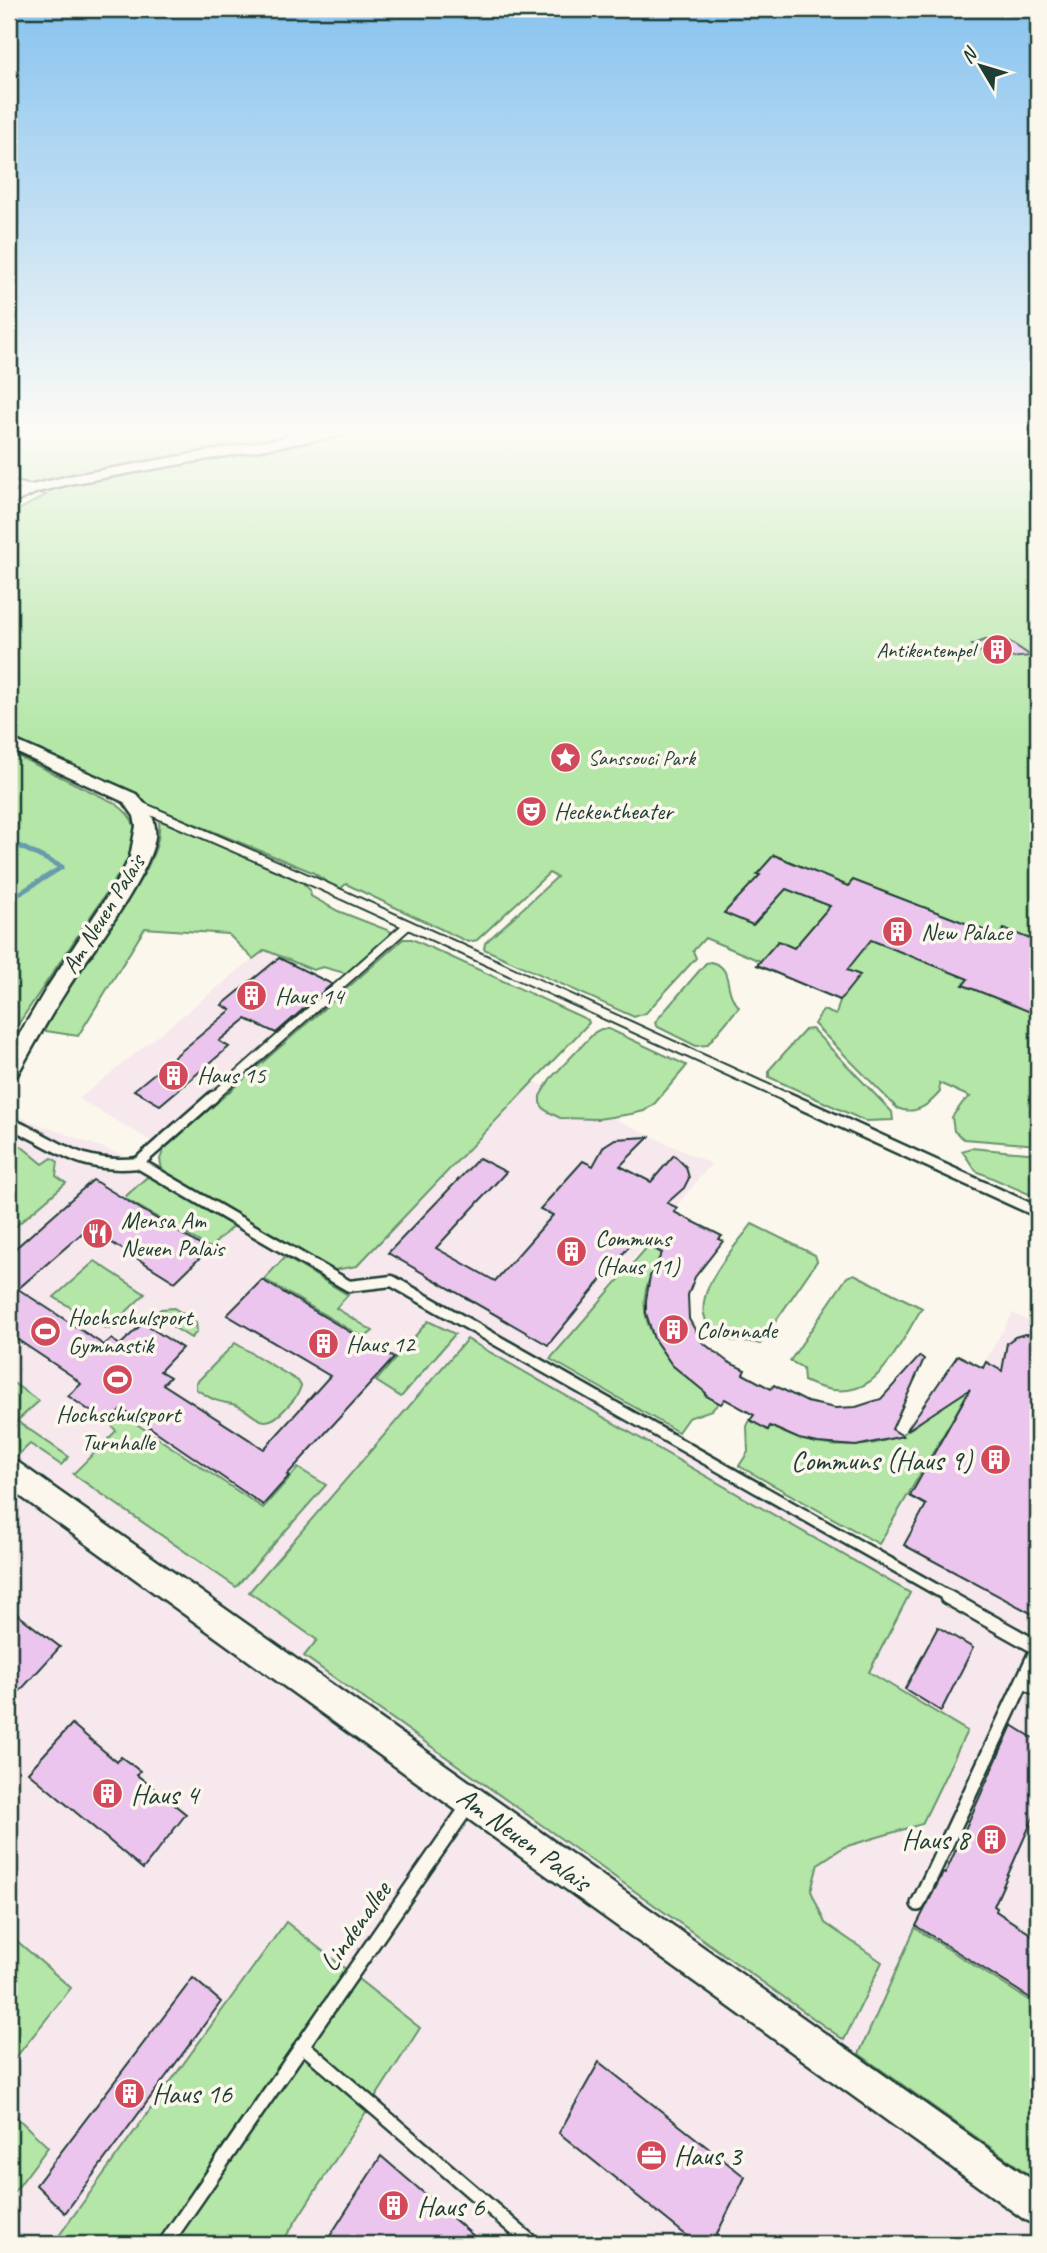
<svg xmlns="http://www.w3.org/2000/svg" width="1047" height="2253" font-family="Caveat,sans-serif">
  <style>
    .built { fill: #f6e8ed }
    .green { fill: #b3e6a7; stroke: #69926e; stroke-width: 2 }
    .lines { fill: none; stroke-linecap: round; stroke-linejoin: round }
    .stream { stroke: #689bab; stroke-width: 5 }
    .building { fill: #ecc5ee; stroke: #1f3d34; stroke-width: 2 }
    .service-far3-casing { stroke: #1f3d34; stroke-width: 10 }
    .service-far2-casing { stroke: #1f3d34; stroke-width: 12 }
    .service-far1-casing { stroke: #1f3d34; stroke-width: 15 }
    .service-casing { stroke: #1f3d34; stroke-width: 18 }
    .minor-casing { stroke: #1f3d34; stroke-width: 5 }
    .tertiary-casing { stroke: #1f3d34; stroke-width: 5 }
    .service-far3 { stroke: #fbf7ec; stroke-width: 6 }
    .service-far2 { stroke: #fbf7ec; stroke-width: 8 }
    .service-far1 { stroke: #fbf7ec; stroke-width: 10 }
    .service { stroke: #fbf7ec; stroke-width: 13 }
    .minor { fill: #fbf7ec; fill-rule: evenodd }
    .tertiary { fill: #fbf7ec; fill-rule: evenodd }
    .labels { text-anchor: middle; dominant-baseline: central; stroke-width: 7; stroke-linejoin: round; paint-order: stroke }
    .far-poi-label { font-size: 21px; fill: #1f3d34; stroke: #fbf7ec; text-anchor: end }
    .poi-label { font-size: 24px; fill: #1f3d34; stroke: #fbf7ec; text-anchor: start }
    .street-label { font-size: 24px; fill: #1f3d34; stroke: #fbf7ec }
    .near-poi-label { font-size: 28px; fill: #1f3d34; stroke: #fbf7ec; text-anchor: start }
    .near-street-label { font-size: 28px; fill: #1f3d34; stroke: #fbf7ec }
  </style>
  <rect width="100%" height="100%" fill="#fbf7ec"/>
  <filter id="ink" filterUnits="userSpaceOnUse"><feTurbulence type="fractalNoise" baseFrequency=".0143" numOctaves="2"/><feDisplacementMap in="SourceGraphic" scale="14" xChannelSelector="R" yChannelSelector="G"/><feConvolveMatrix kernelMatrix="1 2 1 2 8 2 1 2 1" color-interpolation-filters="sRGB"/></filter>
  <g filter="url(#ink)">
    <g class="built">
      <polygon points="264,950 345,990 162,1147 79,1099"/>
      <polygon points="534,1081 711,1164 548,1362 877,1548 1013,1313 1038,1326 1038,2244 281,2244 419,2028 286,1923 53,2244 9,2244 9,1113 162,1170 334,1270 357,1266"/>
    </g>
    <g class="green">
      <path d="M9,428H1038V1145L964,1139L954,1131L952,1117L964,1101L970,1097L939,1083L940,1092C929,1105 915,1116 897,1108L814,1024L823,1010L836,1015L840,1000L757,965L760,961L705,938L693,951L696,958L646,1013L634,1017L484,949L485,943L557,877L549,873L477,940L468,942L346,884L339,890L312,872L149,805L136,794L9,736V515L46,495L9,484Z"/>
      <path d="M9,752L113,802C139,819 138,831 129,859L9,1038Z"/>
      <path d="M159,820L302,882L310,890L311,896L338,911L395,933L348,974L323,967L313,970L265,950L253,959L228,934L145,928L78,1036L39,1030L144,874C153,856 161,841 159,820Z"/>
      <polygon points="403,939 412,939 588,1020 589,1023 357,1266 334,1270 162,1170 160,1159 164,1149"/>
      <path d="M711,962C731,967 725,982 732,997C734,1001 737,1004 739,1007L707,1045L696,1046L656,1026L655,1022L706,963Z"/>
      <polygon points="601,1029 609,1029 686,1065 685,1068 655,1103 644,1111 631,1114 598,1119 560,1118 545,1110 540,1103 540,1096 550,1079 595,1032"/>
      <polygon points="812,1029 892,1112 893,1120 865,1121 769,1077 769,1070 805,1030"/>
      <polygon points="21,1146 43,1164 52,1158 58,1162 56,1176 66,1183 9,1232 9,1155"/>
      <polygon points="971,1148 1038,1154 1038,1198 976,1171 962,1151"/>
      <polygon points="150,1177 233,1226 210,1248 126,1199 126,1196 146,1178"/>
      <path d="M752,1224L815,1255L817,1261L760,1344C745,1339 732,1344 719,1335C676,1307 734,1249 752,1224Z"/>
      <path d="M676,1241C668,1252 657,1264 651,1276C628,1322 671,1370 708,1391L705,1395L719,1403L712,1410L688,1418L678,1432L550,1359L648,1246Z"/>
      <polygon points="285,1257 348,1295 336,1308 373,1331 364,1338 264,1279"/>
      <polygon points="95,1261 145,1294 109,1328 102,1327 54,1297"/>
      <path d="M854,1274L922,1308C891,1357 873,1414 804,1381L803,1368L790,1361L847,1277Z"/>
      <polygon points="174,1308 196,1322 197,1332 191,1338 154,1315 161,1309"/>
      <polygon points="428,1321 455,1334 401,1397 376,1381"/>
      <polygon points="467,1339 910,1593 869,1672 967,1731 922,1824 844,1847 818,1864 811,1891 825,1923 882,1962 844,2040 304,1656 317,1640 249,1592"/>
      <path d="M235,1343L298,1381L301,1386C298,1396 292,1402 285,1409C260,1437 254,1408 232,1404C214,1401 212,1399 196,1389V1383Z"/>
      <polygon points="9,1380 39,1401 17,1421 69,1457 61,1465 30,1444 14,1459 9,1455"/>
      <path d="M957,1384L969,1391L879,1544L739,1466L748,1452L747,1426L750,1420L767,1429L770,1426C815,1450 876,1456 919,1423C933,1412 945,1397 957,1384Z"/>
      <polygon points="123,1415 263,1508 298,1468 326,1485 236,1587 73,1474 116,1431 112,1426"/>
      <polygon points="286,1922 420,2028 281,2244 53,2244"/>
      <polygon points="915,1928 1038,2006 1038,2181 859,2054"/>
      <polygon points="9,1934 71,1988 9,2066"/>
      <polygon points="9,2110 48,2147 9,2199"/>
    </g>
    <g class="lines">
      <polyline class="stream" points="9,841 62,867 9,900"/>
    </g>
    <g class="building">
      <polygon points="998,639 1010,642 1031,656 995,659 983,654 972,645 985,640"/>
      <polygon points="774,855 848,886 853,880 999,936 1004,929 1038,942 1038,1015 963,985 968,979 871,940 847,970 860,975 840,1000 757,965 778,941 794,948 830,906 786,889 753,925 724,913 760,875 757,874"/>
      <polygon points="279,958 332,984 276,1033 246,1019 219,1041 229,1047 160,1105 134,1090 231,1010 222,1005"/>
      <polygon points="649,1137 620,1166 651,1182 674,1155 686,1167 689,1178 684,1188 667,1203 678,1208 674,1212 722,1236 719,1239 723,1241 695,1277 688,1295 689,1319 702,1342 728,1362 745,1370 743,1374 771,1389 774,1385 807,1402 835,1408 856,1407 881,1399 920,1356 924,1359 892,1429 903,1436 856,1446 818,1443 799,1439 770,1426 768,1430 750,1420 754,1415 725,1399 721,1404 705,1395 706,1393 672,1365 654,1339 646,1313 646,1300 650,1276 662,1253 635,1239 548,1345 388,1253 479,1158 506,1172 436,1248 495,1281 553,1215 540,1209 583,1161 593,1166 604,1146 615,1139"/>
      <polygon points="93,1180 208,1250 175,1282 88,1228 18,1289 104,1345 111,1339 120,1345 143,1323 182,1348 160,1371 170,1377 163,1384 264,1449 330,1376 227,1315 262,1280 394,1358 287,1475 289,1476 263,1505 132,1415 121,1410 108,1423 68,1396 81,1384 72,1376 9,1334 9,1254"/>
      <polygon points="1025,1334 1038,1335 1038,1617 904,1545 926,1505 910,1496 970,1389 906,1431 958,1355 983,1368 986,1362 1002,1371 1007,1343 1015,1337"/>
      <polygon points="9,1608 60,1647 9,1703"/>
      <polygon points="938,1627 973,1648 941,1711 905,1689"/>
      <polygon points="72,1724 117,1762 121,1757 140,1771 137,1775 186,1814 143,1869 28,1772"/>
      <polygon points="1012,1725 1038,1741 1038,1807 994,1906 997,1908 996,1911 1038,1939 1038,2003 916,1926 943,1873 945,1874"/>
      <polygon points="193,1978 221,2002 65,2213 36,2185"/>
      <polygon points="599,2062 745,2177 712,2244 697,2244 559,2133"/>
      <polygon points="381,2156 404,2176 483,2244 325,2244"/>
    </g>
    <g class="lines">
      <defs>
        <polyline id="service-far3" points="284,441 307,428"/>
        <g id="service-far2">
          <polyline points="140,806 312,881 790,1099"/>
          <polyline points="211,1099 408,925"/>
        </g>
        <g id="service-far1">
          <polyline points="786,1097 1038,1212"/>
          <path d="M9,1123C62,1145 75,1169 138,1163L349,1286L392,1281L951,1598"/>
          <polyline points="138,1163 213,1097"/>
        </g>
        <g id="service">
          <polyline points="1023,1681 1038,1689"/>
          <polyline points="918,1904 1038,1648 947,1597"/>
          <polyline points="302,2045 533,2244"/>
          <polyline points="165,2244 468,1806"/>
        </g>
        <polygon id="minor" points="9,481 37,487 38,489 33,492 9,487"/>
        <g id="tertiary">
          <polygon points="338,428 366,428 360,432 69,484 38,492 9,505 9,496 28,486 69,476"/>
          <path d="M9,738L136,794C148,807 157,819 155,837C150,877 89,954 66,991C48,1019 33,1047 17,1075L9,1078V1052L48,986L120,877L130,857L136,826L134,816L124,802L9,749Z"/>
          <polygon points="9,1460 19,1463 1038,2184 1038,2226 1025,2220 9,1488"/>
        </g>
      </defs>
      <use href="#service-far3" class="service-far3-casing"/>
      <use href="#service-far2" class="service-far2-casing"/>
      <use href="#service-far1" class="service-far1-casing"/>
      <use href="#service" class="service-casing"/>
      <use href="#minor" class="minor-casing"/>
      <use href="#tertiary" class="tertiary-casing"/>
      <use href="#service-far3" class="service-far3"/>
      <use href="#service-far2" class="service-far2"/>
      <use href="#service-far1" class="service-far1"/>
      <use href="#service" class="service"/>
      <use href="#minor" class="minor"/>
      <use href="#tertiary" class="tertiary"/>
    </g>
  </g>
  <linearGradient id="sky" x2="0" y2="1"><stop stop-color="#88c3ef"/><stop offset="0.58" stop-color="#fdfbf6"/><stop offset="1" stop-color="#fdfbf6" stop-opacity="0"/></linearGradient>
  <rect width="1047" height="743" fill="url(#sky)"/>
  <defs>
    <symbol id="building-disc" viewBox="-11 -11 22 22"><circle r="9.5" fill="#d1495b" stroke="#fbf7ec"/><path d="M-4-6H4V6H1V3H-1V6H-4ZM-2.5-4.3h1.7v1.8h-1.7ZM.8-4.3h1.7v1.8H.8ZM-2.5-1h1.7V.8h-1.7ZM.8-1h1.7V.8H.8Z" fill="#fff"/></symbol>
    <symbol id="sight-disc" viewBox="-11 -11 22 22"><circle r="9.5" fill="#d1495b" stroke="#fbf7ec"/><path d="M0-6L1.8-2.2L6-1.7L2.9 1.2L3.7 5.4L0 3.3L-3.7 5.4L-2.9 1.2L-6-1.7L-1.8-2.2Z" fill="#fff"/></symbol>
    <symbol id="theatre-disc" viewBox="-11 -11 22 22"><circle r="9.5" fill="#d1495b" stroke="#fbf7ec"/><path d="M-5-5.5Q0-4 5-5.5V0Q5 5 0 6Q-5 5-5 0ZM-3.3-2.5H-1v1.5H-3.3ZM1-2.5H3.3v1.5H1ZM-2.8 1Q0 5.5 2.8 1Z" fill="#fff"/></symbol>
    <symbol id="restaurant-disc" viewBox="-11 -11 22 22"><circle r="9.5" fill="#d1495b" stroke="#fbf7ec"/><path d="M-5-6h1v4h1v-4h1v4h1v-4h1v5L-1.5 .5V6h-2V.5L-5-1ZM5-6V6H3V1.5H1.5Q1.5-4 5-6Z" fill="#fff"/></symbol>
    <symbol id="stadium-disc" viewBox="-11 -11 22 22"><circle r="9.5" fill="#d1495b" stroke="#fbf7ec"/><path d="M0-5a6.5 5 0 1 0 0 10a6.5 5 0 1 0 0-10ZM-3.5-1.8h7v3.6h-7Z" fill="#fff"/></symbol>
    <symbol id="office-disc" viewBox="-11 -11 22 22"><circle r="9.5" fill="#d1495b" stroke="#fbf7ec"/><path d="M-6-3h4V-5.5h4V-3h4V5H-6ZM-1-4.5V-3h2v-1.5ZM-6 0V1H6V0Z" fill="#fff"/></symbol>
  </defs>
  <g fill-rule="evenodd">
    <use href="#building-disc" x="980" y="632" width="35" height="35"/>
    <use href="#sight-disc" x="548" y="740" width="35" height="35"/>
    <use href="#theatre-disc" x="514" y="794" width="35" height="35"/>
    <use href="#building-disc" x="880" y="914" width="35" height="35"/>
    <use href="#building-disc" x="234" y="978" width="35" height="35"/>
    <use href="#building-disc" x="156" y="1058" width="35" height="35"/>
    <use href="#restaurant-disc" x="80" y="1216" width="35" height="35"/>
    <use href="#building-disc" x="554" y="1234" width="35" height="35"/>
    <use href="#building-disc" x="656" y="1312" width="35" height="35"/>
    <use href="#stadium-disc" x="28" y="1314" width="35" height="35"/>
    <use href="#building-disc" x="306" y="1326" width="35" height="35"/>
    <use href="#stadium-disc" x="100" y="1362" width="35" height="35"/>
    <use href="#building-disc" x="978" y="1442" width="35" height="35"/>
    <use href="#building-disc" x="90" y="1776" width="35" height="35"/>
    <use href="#building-disc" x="974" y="1822" width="35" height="35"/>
    <use href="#building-disc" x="112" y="2076" width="35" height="35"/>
    <use href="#office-disc" x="634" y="2138" width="35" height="35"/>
    <use href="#building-disc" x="376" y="2188" width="35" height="35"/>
  </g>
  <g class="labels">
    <g class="far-poi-label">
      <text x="975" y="650">Antikentempel</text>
      <text x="588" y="758" text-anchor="start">Sanssouci Park</text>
    </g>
    <g class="poi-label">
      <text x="554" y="811">Heckentheater</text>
      <text x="921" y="932">New Palace</text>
      <text x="275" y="996">Haus 14</text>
      <text x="197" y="1075">Haus 15</text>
      <text x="121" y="1220">Mensa Am<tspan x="121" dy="28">Neuen Palais</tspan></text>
      <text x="595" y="1238">Communs<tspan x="595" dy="28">(Haus 11)</tspan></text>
      <text x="68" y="1317">Hochschulsport<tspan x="68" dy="28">Gymnastik</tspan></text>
      <text x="696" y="1330">Colonnade</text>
      <text x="346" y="1344">Haus 12</text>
      <text x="118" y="1414" text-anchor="middle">Hochschulsport<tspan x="118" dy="28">Turnhalle</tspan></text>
    </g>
    <g class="street-label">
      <text transform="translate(103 914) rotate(-58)">Am Neuen Palais</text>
    </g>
    <g class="near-poi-label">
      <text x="972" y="1460" text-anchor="end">Communs (Haus 9)</text>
      <text x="131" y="1794">Haus 4</text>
      <text x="969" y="1839" text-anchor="end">Haus 8</text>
      <text x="152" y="2093">Haus 16</text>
      <text x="674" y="2155">Haus 3</text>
      <text x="417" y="2206">Haus 6</text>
    </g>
    <g class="near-street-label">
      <text transform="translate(524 1839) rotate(36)">Am Neuen Palais</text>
      <text transform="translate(355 1926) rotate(-55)">Lindenallee</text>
    </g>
  </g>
  <rect width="1047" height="2253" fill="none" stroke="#fbf7ec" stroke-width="35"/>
  <rect x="18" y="18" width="1012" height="2218" fill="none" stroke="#1f3d34" stroke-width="2.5" filter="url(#ink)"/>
  <g transform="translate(981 66) rotate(308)" stroke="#fbf7ec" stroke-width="5" paint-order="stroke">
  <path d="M0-5L12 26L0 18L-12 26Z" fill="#1f3d34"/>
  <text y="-10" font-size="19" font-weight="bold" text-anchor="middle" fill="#1f3d34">N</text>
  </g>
</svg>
